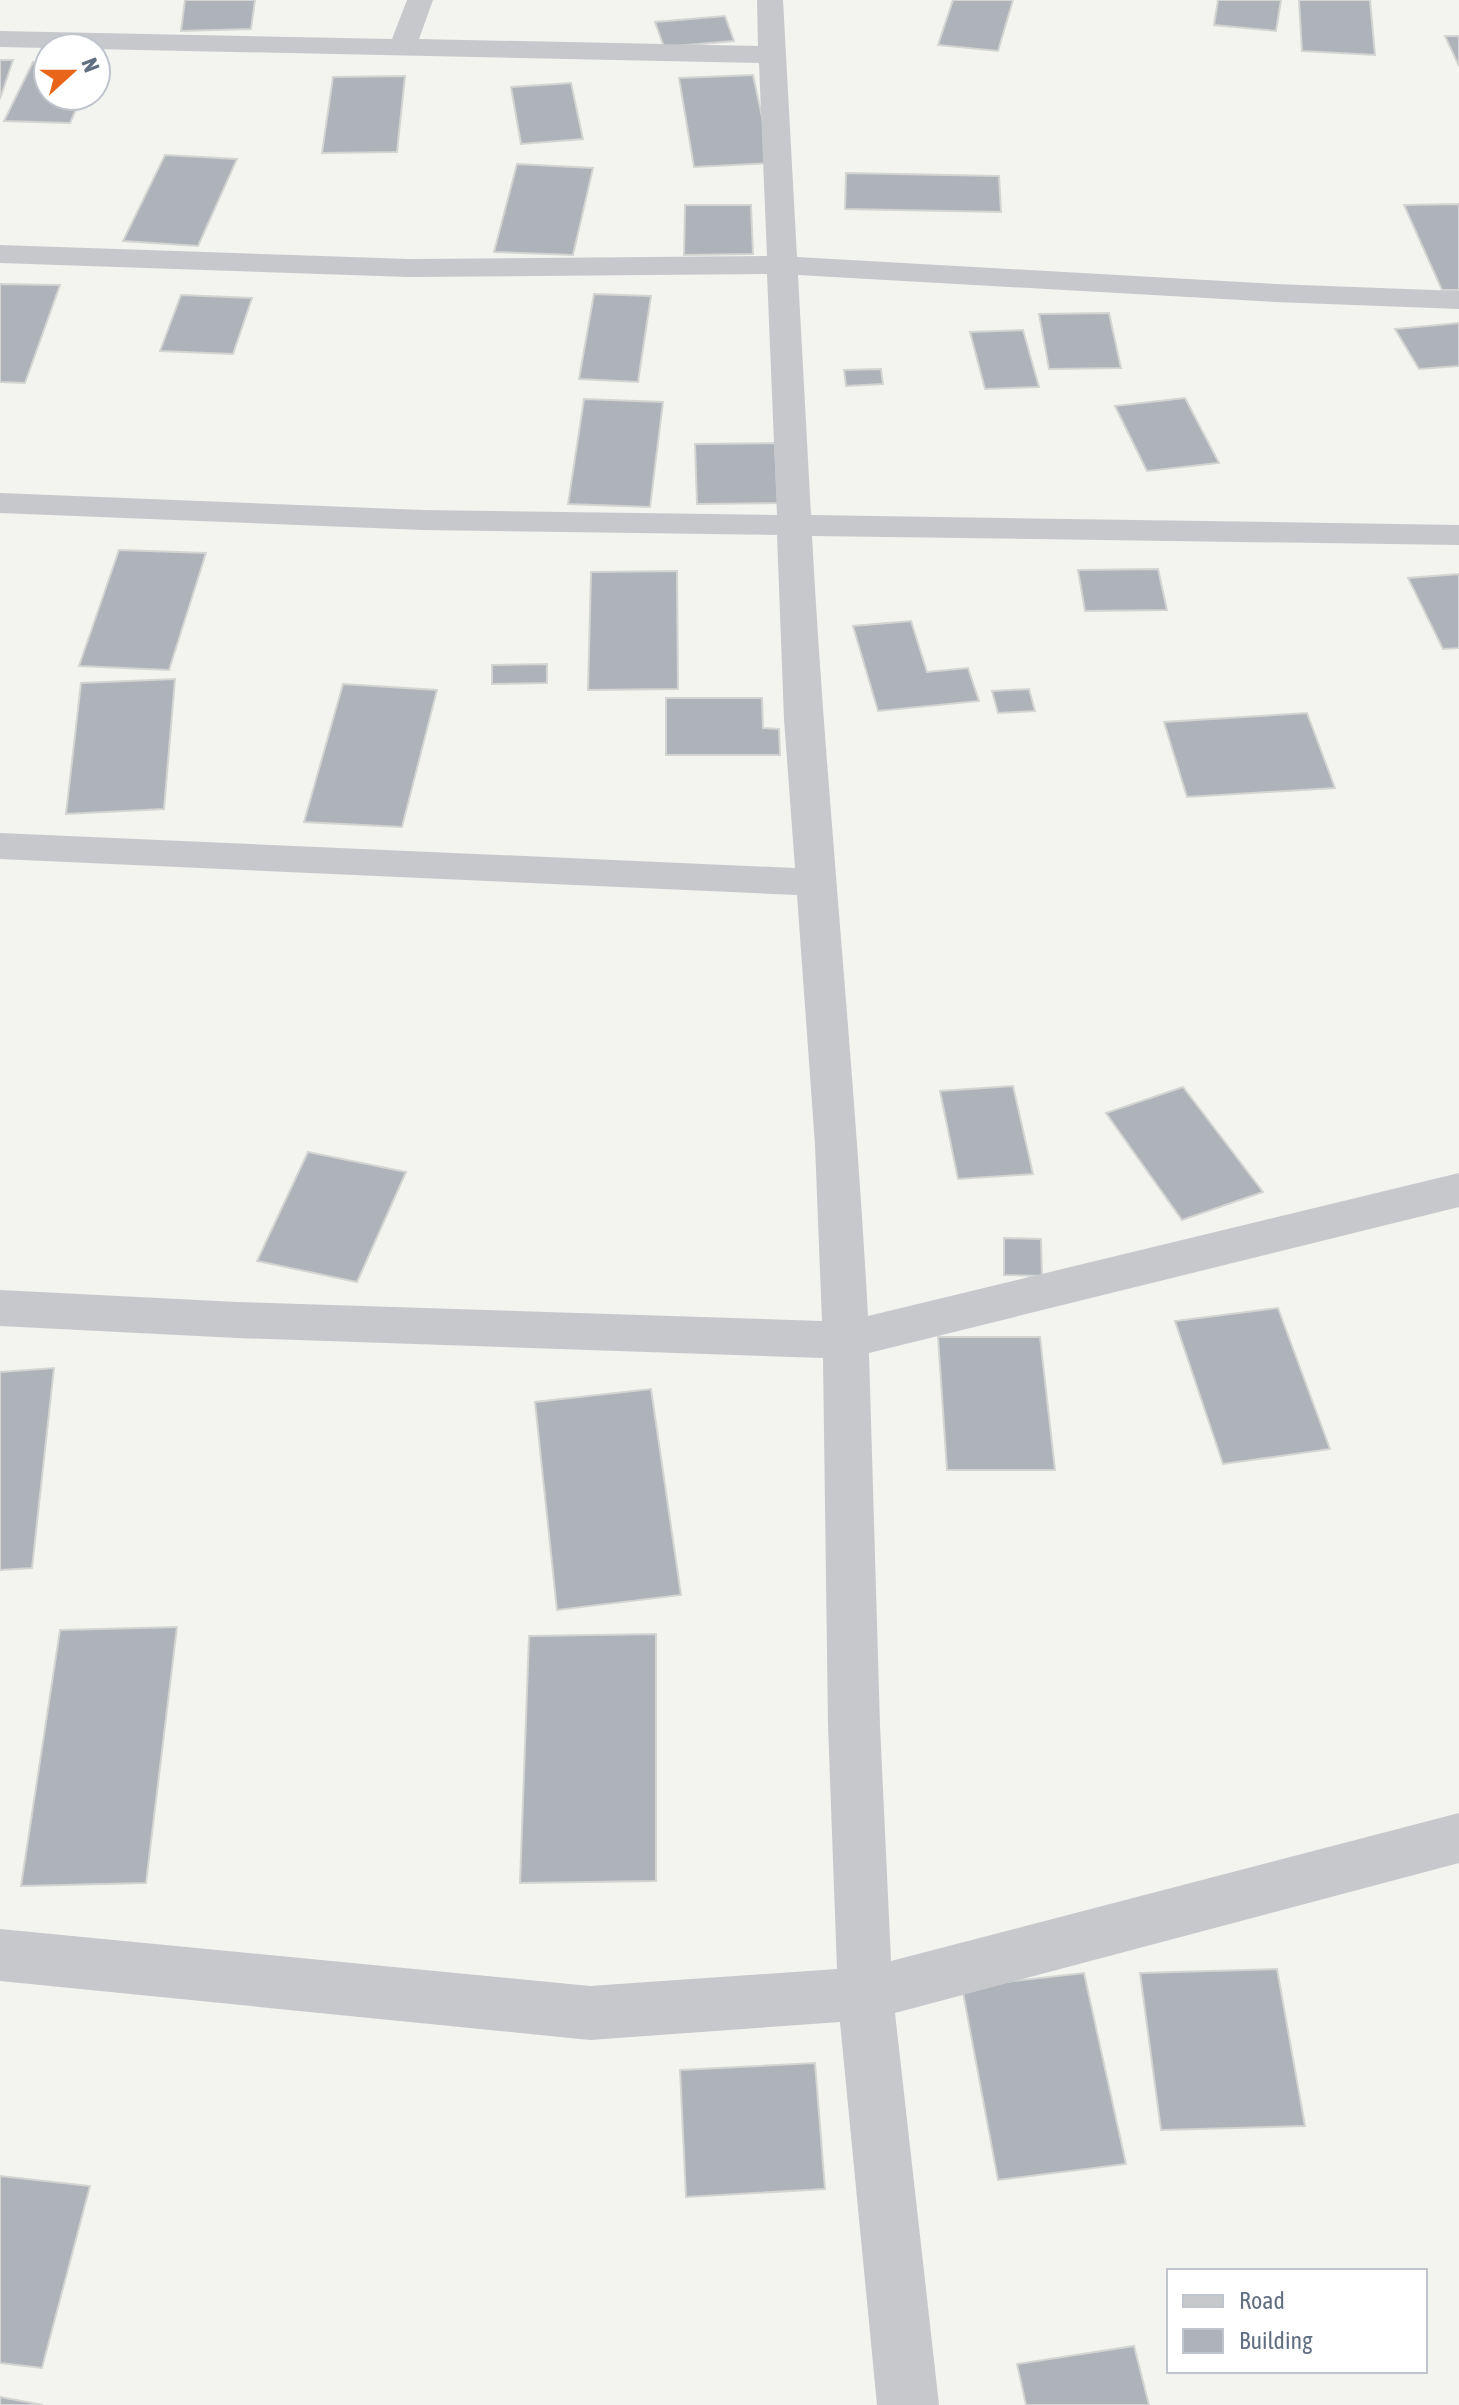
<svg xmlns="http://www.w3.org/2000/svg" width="1459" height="2405" font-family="'Asap Condensed',sans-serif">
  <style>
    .building { fill: #aeb3ba; stroke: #d4d5d2; stroke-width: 2 }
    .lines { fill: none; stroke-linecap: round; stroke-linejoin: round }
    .minor { fill: #c6c8cc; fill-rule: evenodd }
  </style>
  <rect width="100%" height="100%" fill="#f3f4ef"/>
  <g class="building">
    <polygon points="185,0 255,0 251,29 181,31"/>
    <polygon points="953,0 1013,0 998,51 938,45"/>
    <polygon points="1218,0 1281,0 1276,31 1214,25"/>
    <polygon points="1299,0 1370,0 1375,55 1302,51"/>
    <polygon points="725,16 734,41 664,47 655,22"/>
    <polygon points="1445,36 1459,36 1459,66"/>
    <polygon points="0,60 13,60 0,99"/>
    <polygon points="33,62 48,63 48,96 82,96 70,123 4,121"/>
    <polygon points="753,75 772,163 694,167 679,78"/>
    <polygon points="405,76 397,152 322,153 333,77"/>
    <polygon points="571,83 583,139 521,144 511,87"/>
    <polygon points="165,155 237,159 198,246 123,241"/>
    <polygon points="517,164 593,168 573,255 494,252"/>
    <polygon points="846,173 999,176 1001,212 845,209"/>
    <polygon points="1459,204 1459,290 1442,290 1404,205"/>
    <polygon points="685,205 751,205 753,254 684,255"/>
    <polygon points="0,284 60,285 25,383 0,382"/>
    <polygon points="594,294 651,296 638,382 579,379"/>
    <polygon points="181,295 252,298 233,354 160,351"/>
    <polygon points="1109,313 1121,368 1049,369 1039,314"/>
    <polygon points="1459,323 1459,366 1419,369 1395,329"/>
    <polygon points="1023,330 1039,387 985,389 970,332"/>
    <polygon points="881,369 883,384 846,386 844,370"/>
    <polygon points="1185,398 1219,463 1147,471 1115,406"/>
    <polygon points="584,399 663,402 650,507 568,504"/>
    <polygon points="775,443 778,503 697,504 695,444"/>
    <polygon points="119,550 206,553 169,670 79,666"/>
    <polygon points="1158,569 1167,610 1085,611 1078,570"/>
    <polygon points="677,571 678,689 588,690 591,572"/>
    <polygon points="1459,574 1459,648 1443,649 1408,578"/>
    <polygon points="911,621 927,672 968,668 979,701 878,711 853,626"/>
    <polygon points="547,664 547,683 492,684 492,665"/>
    <polygon points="175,679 164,809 66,814 81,683"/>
    <polygon points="343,684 437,690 402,827 304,822"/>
    <polygon points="1029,689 1035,711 998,713 992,691"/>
    <polygon points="666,698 762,698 763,728 779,729 780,755 666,755"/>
    <polygon points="1307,713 1335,788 1187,797 1164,722"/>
    <polygon points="1013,1086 1033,1174 958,1179 940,1091"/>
    <polygon points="1183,1087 1263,1192 1182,1220 1106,1113"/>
    <polygon points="308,1152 406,1172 357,1282 257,1261"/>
    <polygon points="1004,1238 1041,1239 1042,1276 1004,1275"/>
    <polygon points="1278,1308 1330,1449 1223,1464 1175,1321"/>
    <polygon points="938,1337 1040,1337 1055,1470 947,1470"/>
    <polygon points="54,1368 32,1568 0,1570 0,1372"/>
    <polygon points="651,1389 681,1595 557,1610 535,1402"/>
    <polygon points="177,1627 146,1883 21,1886 60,1630"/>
    <polygon points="656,1634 656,1881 520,1883 529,1636"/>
    <polygon points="1277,1969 1305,2126 1161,2130 1140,1973"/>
    <polygon points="1084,1973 1126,2164 998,2180 962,1987"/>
    <polygon points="815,2063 825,2189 686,2197 680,2070"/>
    <polygon points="0,2176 90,2186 42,2368 0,2363"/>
    <polygon points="1134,2346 1149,2405 1026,2405 1017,2364"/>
    <polygon points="0,2397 43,2405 0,2405"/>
  </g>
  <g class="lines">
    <path class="minor" d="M407,0H433L419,39L758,46L757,0H783L797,257L1275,284L1459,291V309L1275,302L798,275L811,515L1459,525V545L812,536C826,796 854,1056 868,1316L1459,1173V1207L869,1353L880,1725L891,1961L1459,1813V1863L895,2013L939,2405H877L840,2022L590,2040L0,1981V1929L590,1986L837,1969L828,1725L823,1358L237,1338L0,1326V1290L237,1302L822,1321L815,1145L797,895L0,859V833L795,868L784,719L777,535L423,530L0,513V493L423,510L777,515L767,274L409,277L0,263V245L409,259L767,256L759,63L0,47V31L392,39Z"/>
  </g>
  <rect x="1167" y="2269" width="260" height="104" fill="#ffffff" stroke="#c0c5cd" stroke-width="2"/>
  <rect x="1183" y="2295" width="40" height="12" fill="#c6c8cc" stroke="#c0c5cd" stroke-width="2"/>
  <text x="1239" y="2309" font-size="24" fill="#616f82">Road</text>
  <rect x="1183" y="2329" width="40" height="24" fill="#aeb3ba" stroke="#c0c5cd" stroke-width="2"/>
  <text x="1239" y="2349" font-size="24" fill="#616f82">Building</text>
  <g transform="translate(72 72) rotate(69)"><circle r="38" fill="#ffffff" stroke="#c0c5cd" stroke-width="2"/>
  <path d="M0-6L14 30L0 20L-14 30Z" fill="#e9651a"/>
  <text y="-12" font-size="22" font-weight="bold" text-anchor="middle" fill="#616f82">N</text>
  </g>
</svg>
